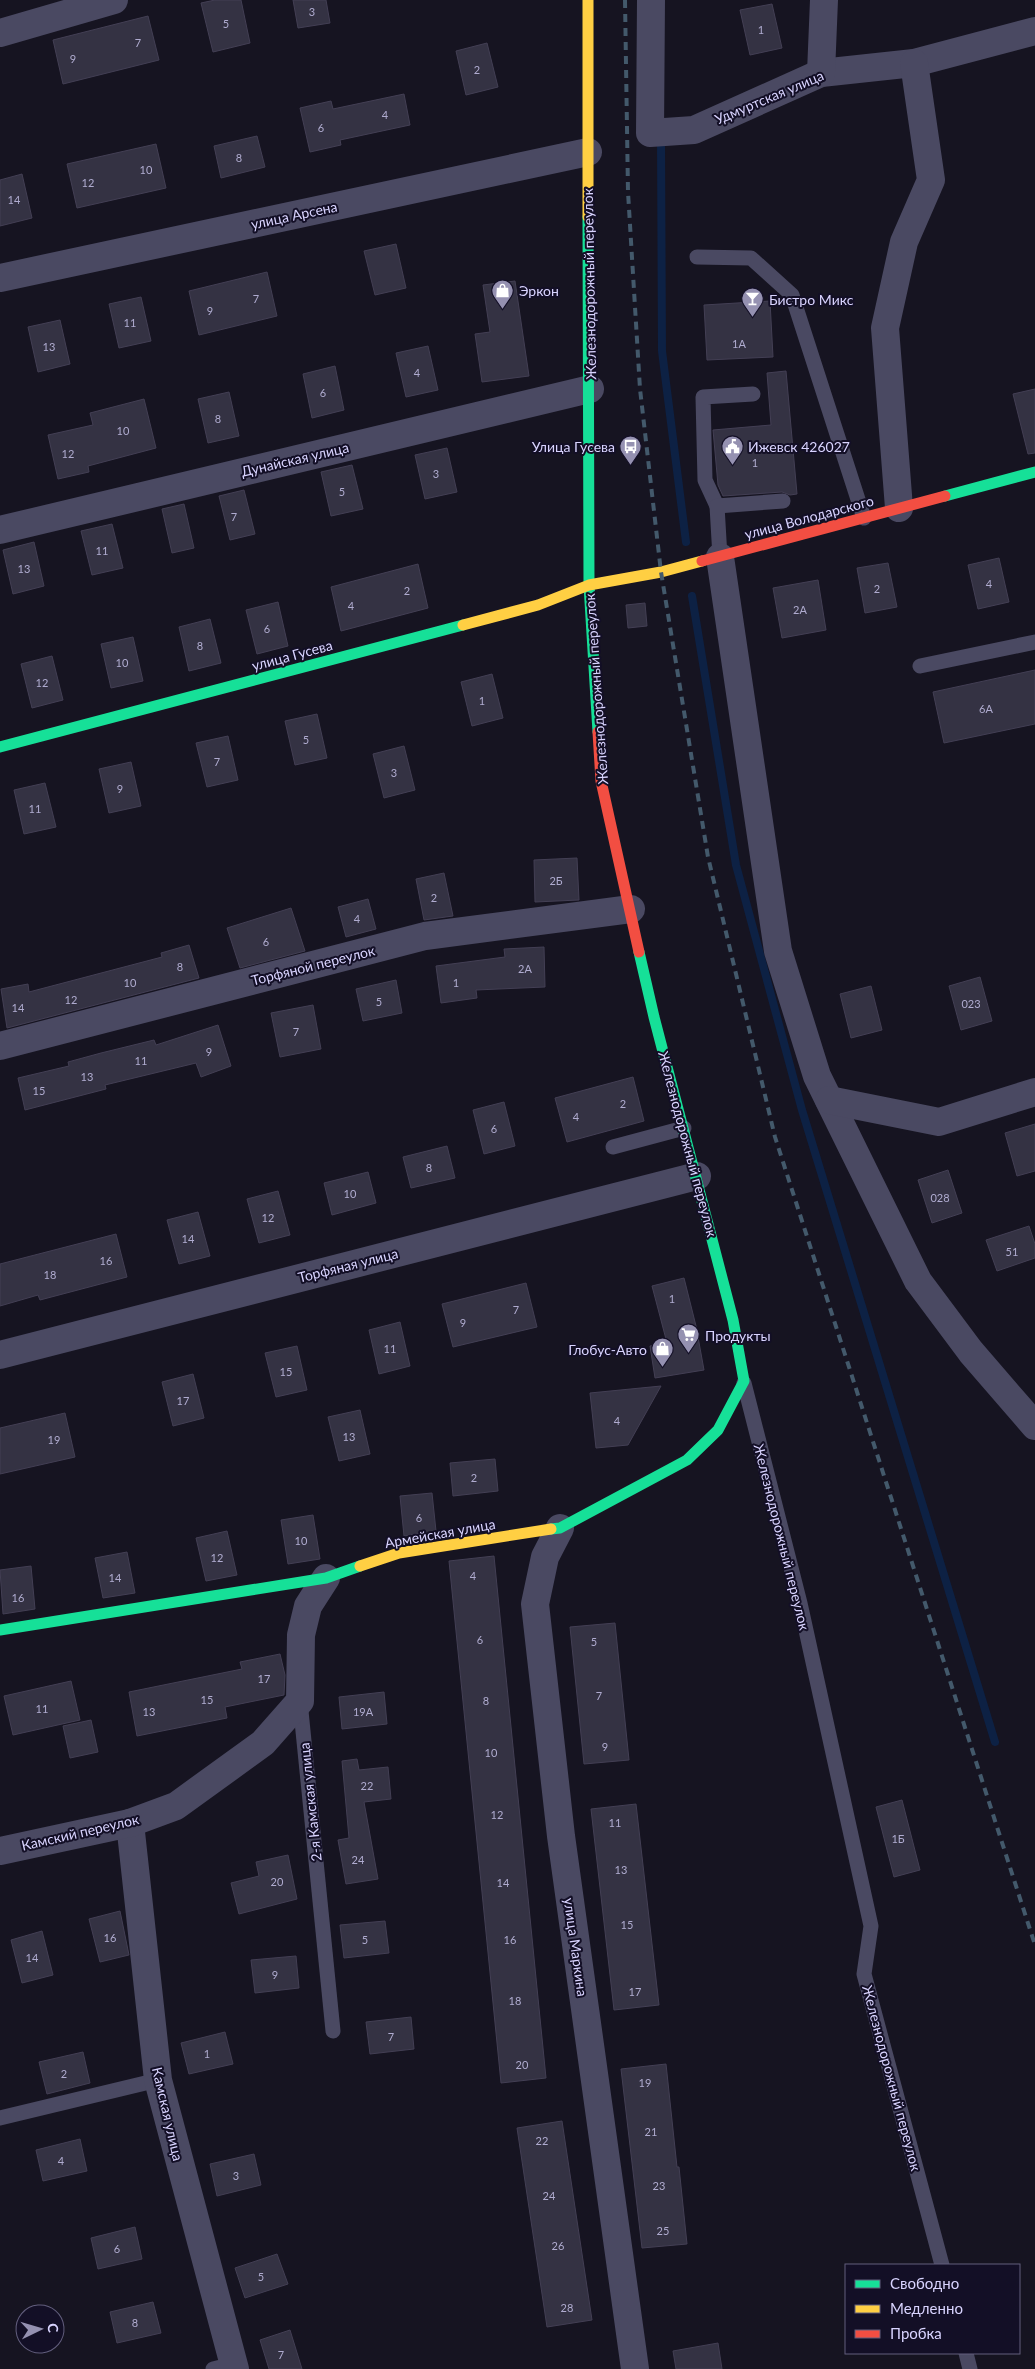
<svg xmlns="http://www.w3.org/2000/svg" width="1035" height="2369" font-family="Lato,sans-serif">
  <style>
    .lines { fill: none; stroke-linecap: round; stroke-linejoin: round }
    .stream { stroke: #0d2144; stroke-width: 8 }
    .building { fill: #343243; stroke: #433f54 }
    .lane { stroke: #4a4962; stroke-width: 15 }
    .street { stroke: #4a4962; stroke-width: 28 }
    .fast { stroke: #16e098; stroke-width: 11 }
    .slow { stroke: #ffcf43; stroke-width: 11 }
    .jam { stroke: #f24e42; stroke-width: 11 }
    .rail { stroke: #43596b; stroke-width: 4; stroke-dasharray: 8 6; stroke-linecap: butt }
    .labels { text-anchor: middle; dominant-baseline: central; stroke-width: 4; stroke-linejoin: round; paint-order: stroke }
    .number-label { font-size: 11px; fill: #b0acd0 }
    .street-label { font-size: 14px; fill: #d9d4ff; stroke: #130f26 }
    .poi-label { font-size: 14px; fill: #d9d4ff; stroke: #130f26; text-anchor: start }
  </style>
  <rect width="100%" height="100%" fill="#161421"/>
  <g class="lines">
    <g class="stream">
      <polyline points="661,141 662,351 686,542"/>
      <polyline points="692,596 736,865 802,1110 995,1742"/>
    </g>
  </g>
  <g class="building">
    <polygon points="215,0 241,0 250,43 213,52 201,3"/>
    <polygon points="293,0 326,0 330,23 298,28"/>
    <polygon points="772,4 782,48 750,55 740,10"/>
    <polygon points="148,16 159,60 63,84 53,40"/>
    <polygon points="487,43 498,87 466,95 456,51"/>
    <polygon points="404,94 410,125 340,140 341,145 310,152 300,108 331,101 333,109"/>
    <polygon points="257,136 265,167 221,178 214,146"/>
    <polygon points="156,144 166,188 77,208 67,164"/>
    <polygon points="22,174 32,218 0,226 0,180"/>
    <polygon points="396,244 406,288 375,295 364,251"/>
    <polygon points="267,272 277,316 199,335 189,291"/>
    <polygon points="515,281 529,376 482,382 475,334 490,332 483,285"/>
    <polygon points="141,297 151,341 119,348 109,304"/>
    <polygon points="770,301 773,357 707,360 704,305"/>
    <polygon points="60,320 70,364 38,372 28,327"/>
    <polygon points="428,346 438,390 406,397 396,353"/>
    <polygon points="335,366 344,410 312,418 303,374"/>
    <polygon points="786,371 797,494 790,495 782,492 723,496 718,485 713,430 771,425 767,373"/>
    <polygon points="1035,389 1035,453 1028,454 1013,394"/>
    <polygon points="229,392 239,436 208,443 198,399"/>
    <polygon points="144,399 156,448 88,466 89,472 58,479 48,435 93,425 90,413"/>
    <polygon points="447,448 457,492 425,499 415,455"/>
    <polygon points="352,465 363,509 331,516 321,472"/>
    <polygon points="244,490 255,534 230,540 219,496"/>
    <polygon points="184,504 194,548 172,553 162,509"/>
    <polygon points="112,524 123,568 92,575 81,531"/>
    <polygon points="34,542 44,586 13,594 3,550"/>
    <polygon points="999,558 1009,602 978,609 968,565"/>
    <polygon points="888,563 897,607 865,613 857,568"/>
    <polygon points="418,564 428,608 341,631 331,587"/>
    <polygon points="818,580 826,630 782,638 773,588"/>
    <polygon points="278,602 288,646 257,654 246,610"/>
    <polygon points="645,603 647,626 628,628 626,605"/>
    <polygon points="210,619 221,663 189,671 179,627"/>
    <polygon points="133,637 143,681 111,688 101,644"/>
    <polygon points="52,656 63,700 32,708 21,664"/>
    <polygon points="1035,670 1035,724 944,743 933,692"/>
    <polygon points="492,674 503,718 472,726 461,682"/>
    <polygon points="317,714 327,758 295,765 285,721"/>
    <polygon points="228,736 238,780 207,787 196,743"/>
    <polygon points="404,746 415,790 384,798 373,754"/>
    <polygon points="131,762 141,806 109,813 99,769"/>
    <polygon points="45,783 56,827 24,834 14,790"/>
    <polygon points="577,858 579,900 535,902 534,860"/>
    <polygon points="444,873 453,916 424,920 416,879"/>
    <polygon points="368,899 376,929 346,937 338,907"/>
    <polygon points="291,908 305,951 240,968 227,928"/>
    <polygon points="189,945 199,978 7,1028 1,989 28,984 29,992 162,957 161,953"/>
    <polygon points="544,947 545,987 476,990 477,998 441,1003 436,966 505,957 504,949"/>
    <polygon points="980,977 992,1021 961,1030 949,986"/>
    <polygon points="396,980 402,1013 363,1021 356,989"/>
    <polygon points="871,986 882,1030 851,1038 840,994"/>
    <polygon points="313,1005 321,1049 280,1057 271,1013"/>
    <polygon points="218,1025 231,1066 201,1077 196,1063 105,1085 106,1089 25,1110 18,1078 69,1066 68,1062 101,1053 154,1040 156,1045"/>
    <polygon points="633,1077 644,1121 567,1142 555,1098"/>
    <polygon points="504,1102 515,1146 484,1154 473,1110"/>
    <polygon points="1035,1124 1035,1171 1017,1176 1005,1133"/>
    <polygon points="447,1146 455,1178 411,1188 403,1157"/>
    <polygon points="948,1170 962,1213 932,1223 918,1180"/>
    <polygon points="368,1172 376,1203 332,1215 324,1183"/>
    <polygon points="278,1191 290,1235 259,1243 247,1199"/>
    <polygon points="198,1212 210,1256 179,1264 167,1220"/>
    <polygon points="1029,1226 1035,1244 1035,1258 997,1271 986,1240"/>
    <polygon points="116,1234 127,1277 40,1300 38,1295 0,1306 0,1264"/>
    <polygon points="684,1278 696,1326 704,1370 655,1378 650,1346 667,1343 652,1286"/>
    <polygon points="526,1283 537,1327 453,1347 442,1304"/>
    <polygon points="400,1322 410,1366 379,1374 369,1330"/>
    <polygon points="297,1346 307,1390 276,1397 265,1353"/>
    <polygon points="193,1374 204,1418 173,1426 162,1382"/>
    <polygon points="661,1386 628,1445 596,1448 590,1393"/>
    <polygon points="360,1410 370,1454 339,1461 328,1417"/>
    <polygon points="65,1413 75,1457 0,1474 0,1428"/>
    <polygon points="495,1459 498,1491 453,1496 450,1463"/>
    <polygon points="432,1493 436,1531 404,1536 400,1496"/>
    <polygon points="313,1515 320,1559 288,1564 281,1520"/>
    <polygon points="227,1531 237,1575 206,1581 196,1538"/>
    <polygon points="127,1552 135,1593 103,1598 95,1558"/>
    <polygon points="494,1556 546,2078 501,2083 449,1561"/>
    <polygon points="31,1566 35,1609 3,1614 0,1570"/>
    <polygon points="615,1623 629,1760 584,1764 570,1627"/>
    <polygon points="280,1654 285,1675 284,1695 225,1707 227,1718 137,1736 129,1692 242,1669 240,1662"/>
    <polygon points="71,1681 80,1720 13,1735 4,1696"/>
    <polygon points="384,1692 387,1724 342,1729 339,1697"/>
    <polygon points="91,1720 98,1752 70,1758 63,1726"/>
    <polygon points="357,1759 359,1770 388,1767 391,1799 364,1802 378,1879 346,1884 338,1840 349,1838 342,1761"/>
    <polygon points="902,1800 920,1870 894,1877 876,1807"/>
    <polygon points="636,1804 659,2005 614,2010 591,1809"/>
    <polygon points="288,1855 297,1899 239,1914 231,1883 259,1876 256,1862"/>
    <polygon points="120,1911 129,1955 100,1962 89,1919"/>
    <polygon points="385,1921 389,1953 344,1958 340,1925"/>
    <polygon points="42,1931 53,1975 22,1983 11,1940"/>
    <polygon points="296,1956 299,1988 255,1993 251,1960"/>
    <polygon points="411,2017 414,2049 370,2054 366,2022"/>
    <polygon points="225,2032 233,2064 189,2074 181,2043"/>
    <polygon points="83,2052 90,2083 47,2094 39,2062"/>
    <polygon points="666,2064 677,2167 679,2167 687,2244 642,2248 621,2069"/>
    <polygon points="562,2121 592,2320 547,2327 517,2128"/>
    <polygon points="80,2139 87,2171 43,2181 36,2150"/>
    <polygon points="254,2154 261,2185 217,2196 210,2164"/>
    <polygon points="135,2227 142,2259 98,2269 91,2238"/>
    <polygon points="277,2254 288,2284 245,2298 235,2268"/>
    <polygon points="153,2302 161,2333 117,2343 110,2312"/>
    <polygon points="290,2330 302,2369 269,2369 260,2340"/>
    <polygon points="718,2343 722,2369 676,2369 673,2351"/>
  </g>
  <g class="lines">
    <g class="lane">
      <polyline points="697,257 751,258 792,295 864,518"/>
      <polyline points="717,506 705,480 703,397 753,394"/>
      <polyline points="720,557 717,506 783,501"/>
      <polyline points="920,666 1035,642"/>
      <polyline points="613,1147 684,1128"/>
      <polyline points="744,1383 800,1603 871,1926 864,1974 942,2265"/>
      <polyline points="300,1701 333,2031"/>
      <polyline points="0,2118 158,2080"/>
      <polyline points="966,2353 970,2369"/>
      <polyline points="213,2369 233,2364"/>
    </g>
    <g class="street">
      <polyline points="651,0 650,133 694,130 821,73 914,63 1035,31"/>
      <polyline points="0,33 114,0"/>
      <polyline points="821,73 824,0"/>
      <polyline points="0,278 588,152"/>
      <polyline points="899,508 885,328 904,242 931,180 914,63"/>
      <polyline points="0,530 590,389"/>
      <polyline points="720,557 778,951 817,1076 918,1281 971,1352 1035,1426"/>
      <polyline points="0,1046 425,936 631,909"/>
      <polyline points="829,1100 939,1122 1035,1092"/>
      <polyline points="0,1355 697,1176"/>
      <polyline points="560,1528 545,1557 535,1604 561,1836 635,2369"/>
      <polyline points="130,1823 158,2080 235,2369"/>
      <polyline points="0,1851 130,1823 176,1806 263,1743 300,1701 301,1635 308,1606 326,1578"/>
    </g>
    <g class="fast">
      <polyline points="588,217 589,585 598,732"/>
      <polyline points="945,496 1035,472"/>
      <polyline points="0,747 463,625"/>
      <polyline points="551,1529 560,1528 687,1460 718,1430 744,1381 733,1320 654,1017 639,952"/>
      <polyline points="0,1630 326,1578 360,1566"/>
    </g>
    <g class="slow">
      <polyline points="588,0 588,217"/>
      <polyline points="463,625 538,605 589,585 661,572 702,561"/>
      <polyline points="360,1566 399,1553 551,1529"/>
    </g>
    <g class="jam">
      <polyline points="702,561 945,496"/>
      <polyline points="598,732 601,781 639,952"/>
    </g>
    <polyline class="rail" points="625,0 628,192 640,389 661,572 708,857 775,1137 1035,1945"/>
  </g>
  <defs>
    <symbol id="shop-pin" viewBox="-11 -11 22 30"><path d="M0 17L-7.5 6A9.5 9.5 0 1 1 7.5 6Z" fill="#9591b1" stroke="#130f26"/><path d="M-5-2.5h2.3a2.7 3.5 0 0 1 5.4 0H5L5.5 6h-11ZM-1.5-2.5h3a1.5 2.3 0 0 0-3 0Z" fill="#fff"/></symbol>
    <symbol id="bar-pin" viewBox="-11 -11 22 30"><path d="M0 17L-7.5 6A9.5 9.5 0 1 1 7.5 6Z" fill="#9591b1" stroke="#130f26"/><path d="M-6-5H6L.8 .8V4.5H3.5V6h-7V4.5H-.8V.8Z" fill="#fff"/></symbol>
    <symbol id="bus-pin" viewBox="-11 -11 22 30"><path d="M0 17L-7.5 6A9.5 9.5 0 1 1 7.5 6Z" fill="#9591b1" stroke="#130f26"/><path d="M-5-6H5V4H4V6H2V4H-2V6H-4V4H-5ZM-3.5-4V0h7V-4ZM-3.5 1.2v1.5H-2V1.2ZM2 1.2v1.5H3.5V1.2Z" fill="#fff"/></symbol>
    <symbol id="civic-pin" viewBox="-11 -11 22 30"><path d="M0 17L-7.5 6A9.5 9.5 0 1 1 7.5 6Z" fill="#9591b1" stroke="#130f26"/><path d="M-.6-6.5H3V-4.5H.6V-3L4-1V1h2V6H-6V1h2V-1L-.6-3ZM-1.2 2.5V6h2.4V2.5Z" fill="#fff"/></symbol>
    <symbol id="supermarket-pin" viewBox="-11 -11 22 30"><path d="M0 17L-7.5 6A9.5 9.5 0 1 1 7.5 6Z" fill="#9591b1" stroke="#130f26"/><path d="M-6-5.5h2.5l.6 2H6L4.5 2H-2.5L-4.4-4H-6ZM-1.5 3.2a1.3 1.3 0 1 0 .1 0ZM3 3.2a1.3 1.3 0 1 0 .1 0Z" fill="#fff"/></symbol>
  </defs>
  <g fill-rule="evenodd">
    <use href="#shop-pin" x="490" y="278" width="25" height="34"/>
    <use href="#bar-pin" x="740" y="286" width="25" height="34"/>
    <use href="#bus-pin" x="618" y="434" width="25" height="34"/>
    <use href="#civic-pin" x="720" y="434" width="25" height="34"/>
    <use href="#supermarket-pin" x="676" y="1322" width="25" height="34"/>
    <use href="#shop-pin" x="650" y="1336" width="25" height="34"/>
  </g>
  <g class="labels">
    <g class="number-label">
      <text x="312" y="11">3</text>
      <text x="226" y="23">5</text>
      <text x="761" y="29">1</text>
      <text x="138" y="42">7</text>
      <text x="73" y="58">9</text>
      <text x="477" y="69">2</text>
      <text x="385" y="114">4</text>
      <text x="321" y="127">6</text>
      <text x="239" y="157">8</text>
      <text x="146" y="169">10</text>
      <text x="88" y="182">12</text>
      <text x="14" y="199">14</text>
      <text x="256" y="298">7</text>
      <text x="210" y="310">9</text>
      <text x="130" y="322">11</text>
      <text x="739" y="343">1А</text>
      <text x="49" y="346">13</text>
      <text x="417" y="372">4</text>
      <text x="323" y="392">6</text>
      <text x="218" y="418">8</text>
      <text x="123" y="430">10</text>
      <text x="68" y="453">12</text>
      <text x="755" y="462">1</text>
      <text x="436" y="473">3</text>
      <text x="342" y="491">5</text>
      <text x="234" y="516">7</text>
      <text x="102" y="550">11</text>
      <text x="24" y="568">13</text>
      <text x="989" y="583">4</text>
      <text x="877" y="588">2</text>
      <text x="407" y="590">2</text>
      <text x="351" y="605">4</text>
      <text x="800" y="609">2А</text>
      <text x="267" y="628">6</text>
      <text x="200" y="645">8</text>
      <text x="122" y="662">10</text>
      <text x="42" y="682">12</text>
      <text x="482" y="700">1</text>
      <text x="986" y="708">6А</text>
      <text x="306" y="739">5</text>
      <text x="217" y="761">7</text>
      <text x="394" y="772">3</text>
      <text x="120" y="788">9</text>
      <text x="35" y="808">11</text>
      <text x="556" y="880">2Б</text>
      <text x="434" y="897">2</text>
      <text x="357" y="918">4</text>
      <text x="266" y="941">6</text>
      <text x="180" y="966">8</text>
      <text x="525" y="968">2А</text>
      <text x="130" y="982">10</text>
      <text x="456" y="982">1</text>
      <text x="71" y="999">12</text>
      <text x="379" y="1001">5</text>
      <text x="971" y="1003">023</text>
      <text x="18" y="1007">14</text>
      <text x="296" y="1031">7</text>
      <text x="209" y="1051">9</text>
      <text x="141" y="1060">11</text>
      <text x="87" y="1076">13</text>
      <text x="39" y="1090">15</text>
      <text x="623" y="1103">2</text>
      <text x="576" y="1116">4</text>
      <text x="494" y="1128">6</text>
      <text x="429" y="1167">8</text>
      <text x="350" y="1193">10</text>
      <text x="940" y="1197">028</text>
      <text x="268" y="1217">12</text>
      <text x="188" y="1238">14</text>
      <text x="1012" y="1251">51</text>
      <text x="106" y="1260">16</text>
      <text x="50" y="1274">18</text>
      <text x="672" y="1298">1</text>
      <text x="516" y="1309">7</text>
      <text x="463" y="1322">9</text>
      <text x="390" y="1348">11</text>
      <text x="286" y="1371">15</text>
      <text x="183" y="1400">17</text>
      <text x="617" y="1420">4</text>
      <text x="349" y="1436">13</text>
      <text x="54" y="1439">19</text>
      <text x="474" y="1477">2</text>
      <text x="419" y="1517">6</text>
      <text x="301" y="1540">10</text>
      <text x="217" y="1557">12</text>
      <text x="473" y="1575">4</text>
      <text x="115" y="1577">14</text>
      <text x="18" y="1597">16</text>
      <text x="480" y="1639">6</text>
      <text x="594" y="1641">5</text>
      <text x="264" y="1678">17</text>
      <text x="599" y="1695">7</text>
      <text x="207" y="1699">15</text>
      <text x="486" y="1700">8</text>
      <text x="42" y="1708">11</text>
      <text x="149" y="1711">13</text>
      <text x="363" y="1711">19А</text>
      <text x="605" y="1746">9</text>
      <text x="491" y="1752">10</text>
      <text x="367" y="1785">22</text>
      <text x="497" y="1814">12</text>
      <text x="615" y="1822">11</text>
      <text x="898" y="1838">1Б</text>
      <text x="358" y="1859">24</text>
      <text x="621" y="1869">13</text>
      <text x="277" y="1881">20</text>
      <text x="503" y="1882">14</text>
      <text x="627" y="1924">15</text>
      <text x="110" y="1937">16</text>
      <text x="365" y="1939">5</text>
      <text x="510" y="1939">16</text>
      <text x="32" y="1957">14</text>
      <text x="275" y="1974">9</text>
      <text x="635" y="1991">17</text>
      <text x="515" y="2000">18</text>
      <text x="391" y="2036">7</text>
      <text x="207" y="2053">1</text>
      <text x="522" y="2064">20</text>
      <text x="64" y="2073">2</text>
      <text x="645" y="2082">19</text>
      <text x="651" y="2131">21</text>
      <text x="542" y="2140">22</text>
      <text x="61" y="2160">4</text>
      <text x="236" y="2175">3</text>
      <text x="659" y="2185">23</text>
      <text x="549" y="2195">24</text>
      <text x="663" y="2230">25</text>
      <text x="558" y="2245">26</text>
      <text x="117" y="2248">6</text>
      <text x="261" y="2276">5</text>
      <text x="567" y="2307">28</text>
      <text x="135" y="2322">8</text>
      <text x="281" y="2354">7</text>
    </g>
    <g class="street-label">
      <text transform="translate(769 97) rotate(-23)">Удмуртская улица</text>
      <text transform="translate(294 215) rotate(-12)">улица Арсена</text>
      <text transform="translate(589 284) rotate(-91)">Железнодорожный переулок</text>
      <text transform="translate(295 459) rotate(-13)">Дунайская улица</text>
      <text transform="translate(809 517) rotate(-15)">улица Володарского</text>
      <text transform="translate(292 655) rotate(-15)">улица Гусева</text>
      <text transform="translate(596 689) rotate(-94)">Железнодорожный переулок</text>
      <text transform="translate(313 965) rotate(-14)">Торфяной переулок</text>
      <text transform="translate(688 1144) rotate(75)">Железнодорожный переулок</text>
      <text transform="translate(348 1265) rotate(-14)">Торфяная улица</text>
      <text transform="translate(440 1533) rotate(-10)">Армейская улица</text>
      <text transform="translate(782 1537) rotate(76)">Железнодорожный переулок</text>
      <text transform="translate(310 1802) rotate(-96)">2-я Камская улица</text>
      <text transform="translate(80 1832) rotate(-13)">Камский переулок</text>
      <text transform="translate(576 1947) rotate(82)">улица Маркина</text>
      <text transform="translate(892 2078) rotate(75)">Железнодорожный переулок</text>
      <text transform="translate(168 2114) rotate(77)">Камская улица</text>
    </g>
    <g class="poi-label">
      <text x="519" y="290">Эркон</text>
      <text x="769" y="299">Бистро Микс</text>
      <text x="615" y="446" text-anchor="end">Улица Гусева</text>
      <text x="748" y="446">Ижевск 426027</text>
      <text x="705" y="1335">Продукты</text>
      <text x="647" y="1349" text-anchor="end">Глобус-Авто</text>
    </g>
  </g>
  <rect x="845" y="2264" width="175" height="90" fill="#130f26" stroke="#625e7d"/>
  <rect x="855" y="2280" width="25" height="8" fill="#16e098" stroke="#625e7d"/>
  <text x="890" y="2289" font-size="15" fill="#d9d4ff">Свободно</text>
  <rect x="855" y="2305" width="25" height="8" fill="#ffcf43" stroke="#625e7d"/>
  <text x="890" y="2314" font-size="15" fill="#d9d4ff">Медленно</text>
  <rect x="855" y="2330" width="25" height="8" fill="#f24e42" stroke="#625e7d"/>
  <text x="890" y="2339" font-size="15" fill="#d9d4ff">Пробка</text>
  <g transform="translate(40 2329) rotate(85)"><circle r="24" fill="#130f26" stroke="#625e7d"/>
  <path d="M0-4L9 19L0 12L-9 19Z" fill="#9591b1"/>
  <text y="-8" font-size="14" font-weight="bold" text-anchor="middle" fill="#d9d4ff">С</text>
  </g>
</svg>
